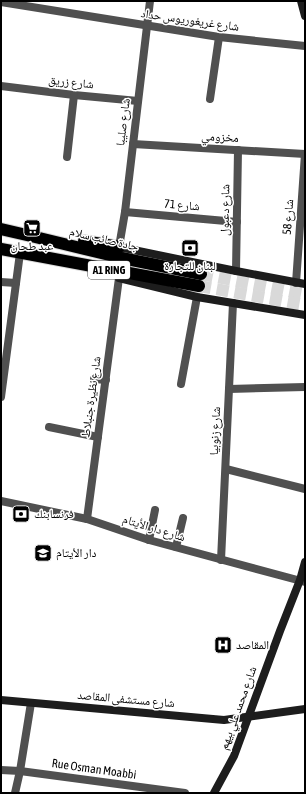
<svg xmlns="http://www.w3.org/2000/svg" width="306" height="794" font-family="'Asap Condensed','Noto Naskh Arabic',sans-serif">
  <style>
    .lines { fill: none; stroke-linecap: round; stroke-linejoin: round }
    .highway-tunnel { stroke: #d9d9d9; stroke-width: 12; stroke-dasharray: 12 6; stroke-linecap: butt }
    .highway-casing { stroke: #dbdbdb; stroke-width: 14 }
    .street { stroke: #505050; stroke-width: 8 }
    .secondary { stroke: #1d1d1d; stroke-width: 8 }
    .highway { stroke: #000; stroke-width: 12 }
    .labels { text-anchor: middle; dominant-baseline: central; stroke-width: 3; stroke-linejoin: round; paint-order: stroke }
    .shield { fill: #fff; stroke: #4c4c4c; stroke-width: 1 }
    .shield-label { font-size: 11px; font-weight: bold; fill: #000 }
    .street-label { font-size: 12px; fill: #000; stroke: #fff }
    .poi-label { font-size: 12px; fill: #000; stroke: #fff; text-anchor: start }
  </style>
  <rect width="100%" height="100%" fill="#fff"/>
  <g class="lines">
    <g class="highway-tunnel">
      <polyline points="201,274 305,294"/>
      <polyline points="199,286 305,305"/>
    </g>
    <defs>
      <g id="highway">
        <polyline points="1,229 31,236 122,258 201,274"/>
        <polyline points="84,241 119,247"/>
        <polyline points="1,249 199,286"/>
      </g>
    </defs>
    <use href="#highway" class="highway-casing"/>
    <g class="street">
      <polyline points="1,2 219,37 305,46"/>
      <polyline points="1,86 74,95 138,101"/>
      <polyline points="210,99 219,37"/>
      <polyline points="133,144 305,154"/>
      <polyline points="67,157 74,95"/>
      <polyline points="125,212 237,222"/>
      <polyline points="119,247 125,212 150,1"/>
      <polyline points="236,271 238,150"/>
      <polyline points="1,282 16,283"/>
      <polyline points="296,283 305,154"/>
      <polyline points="94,379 106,380"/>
      <polyline points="181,384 197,297"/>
      <polyline points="229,389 305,387"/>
      <polyline points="1,397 20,253"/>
      <polyline points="49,427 98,437"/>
      <polyline points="226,469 305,489"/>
      <polyline points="1,501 87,519 149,540 305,582"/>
      <polyline points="87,519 119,278"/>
      <polyline points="149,540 155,510"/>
      <polyline points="176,547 183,518"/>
      <polyline points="221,560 233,303"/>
      <polyline points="1,770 20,771 185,793"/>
      <polyline points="15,793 20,771 31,703"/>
    </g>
    <g class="secondary">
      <polyline points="301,1 305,16"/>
      <polyline points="119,247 236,271 305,284"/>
      <polyline points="119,278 197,297 305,315"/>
      <polyline points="1,700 224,720 305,709"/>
      <polyline points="214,793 234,756 280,631 300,580 305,562"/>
    </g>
    <use href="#highway" class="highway"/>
  </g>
  <defs>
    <symbol id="supermarket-square" viewBox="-11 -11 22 22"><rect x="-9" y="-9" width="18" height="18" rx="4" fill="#000" stroke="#fff"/><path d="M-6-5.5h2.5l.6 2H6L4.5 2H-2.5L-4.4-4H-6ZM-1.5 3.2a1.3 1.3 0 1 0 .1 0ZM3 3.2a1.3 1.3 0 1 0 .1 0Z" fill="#fff"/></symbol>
    <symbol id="bank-square" viewBox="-11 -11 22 22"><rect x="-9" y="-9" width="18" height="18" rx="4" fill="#000" stroke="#fff"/><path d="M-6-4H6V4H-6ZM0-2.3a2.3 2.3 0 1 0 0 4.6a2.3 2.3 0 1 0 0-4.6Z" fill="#fff"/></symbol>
    <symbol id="school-square" viewBox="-11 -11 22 22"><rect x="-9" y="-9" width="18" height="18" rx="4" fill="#000" stroke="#fff"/><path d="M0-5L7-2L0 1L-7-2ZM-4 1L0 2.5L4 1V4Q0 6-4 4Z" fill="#fff"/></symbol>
    <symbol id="hospital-square" viewBox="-11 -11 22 22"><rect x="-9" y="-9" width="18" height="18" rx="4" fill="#000" stroke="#fff"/><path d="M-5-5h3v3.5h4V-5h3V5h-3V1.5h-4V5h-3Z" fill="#fff"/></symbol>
  </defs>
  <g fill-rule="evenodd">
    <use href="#supermarket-square" x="22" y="218" width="20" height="20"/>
    <use href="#bank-square" x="180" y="238" width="20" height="20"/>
    <use href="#bank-square" x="11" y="504" width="20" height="20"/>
    <use href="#school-square" x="33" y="543" width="20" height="20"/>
    <use href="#hospital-square" x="213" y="635" width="20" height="20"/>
  </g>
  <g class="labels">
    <rect class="shield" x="88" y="261" width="42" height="18" rx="3"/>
    <g class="shield-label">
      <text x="109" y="270">A1 RING</text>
    </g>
    <g class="street-label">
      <text transform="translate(190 20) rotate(8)">شارع غريغوريوس حداد</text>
      <text transform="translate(71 82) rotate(6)">شارع زريق</text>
      <text transform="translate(123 122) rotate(-83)">شارع صليبا</text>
      <text transform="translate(220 137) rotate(3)">مخزومي</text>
      <text transform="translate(182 205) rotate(5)">شارع 71</text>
      <text transform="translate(225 210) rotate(-89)">شارع دعبول</text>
      <text transform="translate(288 217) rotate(-86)">شارع 58</text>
      <text transform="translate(104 239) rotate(13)">جادة صائب سلام</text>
      <text transform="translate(91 397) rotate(-82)">شارع نظيرة جنبلاط</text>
      <text transform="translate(215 431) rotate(-87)">شارع زنوبيا</text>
      <text transform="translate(154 528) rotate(17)">شارع دار الأيتام</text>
      <text transform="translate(126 699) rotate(5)">شارع مستشفى المقاصد</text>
      <text transform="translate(238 708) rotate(-70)">شارع محمد علي بيهم</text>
      <text transform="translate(94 769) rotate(8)">Rue Osman Moabbi</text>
    </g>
    <g class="poi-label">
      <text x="32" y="246" text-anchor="middle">عبد طحان</text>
      <text x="190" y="266" text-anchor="middle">لبنان للتجارة</text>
      <text x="34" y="514">فرنسابنك</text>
      <text x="56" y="553">دار الأيتام</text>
      <text x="236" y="645">المقاصد</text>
    </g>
  </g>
  <rect width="306" height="794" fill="none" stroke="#000000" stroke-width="4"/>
</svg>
